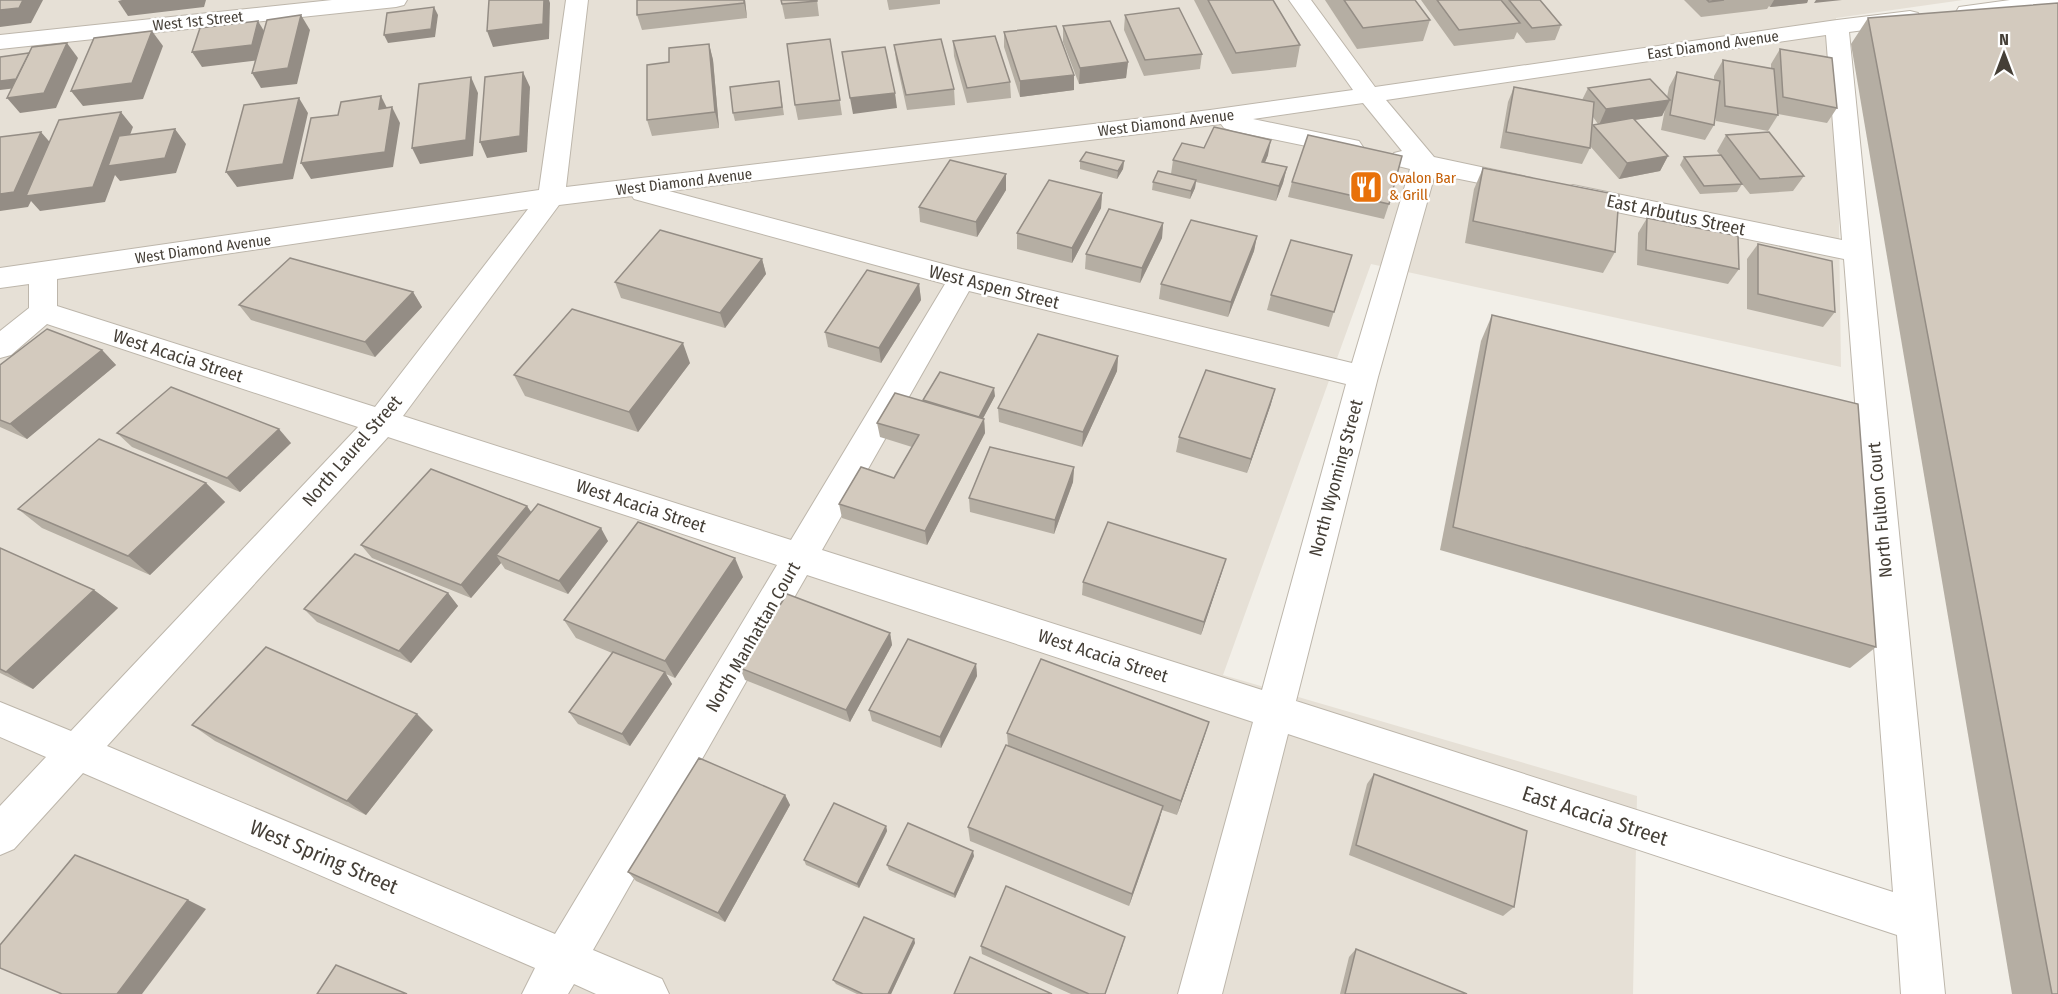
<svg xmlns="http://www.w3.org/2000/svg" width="2058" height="994" font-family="'Fira Sans Condensed',sans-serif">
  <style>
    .residential { fill: #e6e0d6 }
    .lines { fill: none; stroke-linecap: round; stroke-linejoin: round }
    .minor-casing { stroke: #bdb6ab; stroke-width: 2 }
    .minor { fill: #fff; fill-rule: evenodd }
    .wall { fill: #b5aea3; fill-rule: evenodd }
    .shaded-wall { fill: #948d85 }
    .building { fill: #d3cabe; stroke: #948d85; stroke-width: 1.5 }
    .labels { text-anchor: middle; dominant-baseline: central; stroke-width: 5; stroke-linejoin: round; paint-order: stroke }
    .far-street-label { font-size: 15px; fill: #453f37; stroke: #fff }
    .far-food-label { font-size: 15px; fill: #c56008; stroke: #fff; text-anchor: start }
    .street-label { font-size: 18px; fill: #453f37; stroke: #fff }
    .near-street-label { font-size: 21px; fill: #453f37; stroke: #fff }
  </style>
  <rect width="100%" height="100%" fill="#f2efe8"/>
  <polygon class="residential" points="0,0 1963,0 1836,18 1841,367 1371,264 1223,675 1637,796 1633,994 0,994"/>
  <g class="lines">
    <defs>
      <g id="minor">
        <polygon points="332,0 407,0 404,5 396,7 0,49 0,35"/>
        <path d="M566,0H588L566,187L1210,110L1353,90L1289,0H1311L1375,87L1837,20L1910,11L1918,13L1921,18L1918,23L1849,32L1945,994H1901L1897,935L1288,734L1222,994H1178L1253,722L807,575L593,950L662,979L669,994H596L574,984L568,994H522L535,968L83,773L14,849L0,855V806L46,757L0,737V702L71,731L358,427L47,324L11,355L0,358V331L29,308V284L0,288V268L539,190ZM1826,35L1842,240L1573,185L1564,188L1560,194L1564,200L1573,203L1844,259L1893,892L1296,701L1378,377L1435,174L1523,192L1532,190L1536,184L1532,178L1523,176L1434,157L1386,100ZM1363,103L1402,151L1394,153L1390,159L1394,165L1410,169L1352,363L962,269L669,191L1221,124L1224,128L1233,131L1350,155L1359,153L1363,147L1359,141L1253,119ZM632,196L634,199L945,284L791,540L403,416L559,205ZM528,209L375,407L57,306V279ZM969,291L1346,384L1262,690L822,550ZM388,437L777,565L555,934L107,746Z"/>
        <polygon points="2010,0 2058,0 2058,8 1967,19 1959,17 1956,12 1959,7"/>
      </g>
    </defs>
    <use href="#minor" class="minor-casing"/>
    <use href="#minor" class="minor"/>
  </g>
  <g class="wall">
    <polygon points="745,0 747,18 642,30 637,15"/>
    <polygon points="781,0 817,0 819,16 785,19"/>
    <polygon points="887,0 940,0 940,4 889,10"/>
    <polygon points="1194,0 1273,0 1300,45 1296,67 1232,74"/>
    <polygon points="1325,0 1415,0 1430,20 1423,41 1357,49"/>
    <polygon points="1421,0 1540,0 1561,25 1555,40 1526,43 1517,32 1514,39 1454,46"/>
    <polygon points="1684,0 1808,0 1807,3 1770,7 1769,6 1767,9 1701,17"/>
    <polygon points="1125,15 1202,54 1200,69 1144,76 1124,30"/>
    <polygon points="1868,18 2058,994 2012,994 1851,44"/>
    <polygon points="1063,26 1128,62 1126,78 1079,84 1063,42"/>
    <polygon points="1004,32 1074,75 1074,90 1020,97 1004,47"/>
    <polygon points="830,39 842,115 798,120 795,105"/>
    <polygon points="953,41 1010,82 1011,98 967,103 954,56"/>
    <polygon points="709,44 713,60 719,128 652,136 647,120"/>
    <polygon points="894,45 954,89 955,105 907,110 896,60"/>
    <path d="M1780,49L1837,108L1827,123L1778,114V115L1768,131L1716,121V116L1714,125L1705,140L1661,130L1665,109L1662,116L1634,120L1668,156L1660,171L1619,179L1590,146V148L1582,164L1500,148L1508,102L1514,87L1582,100L1588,88L1667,97L1669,87L1677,72L1714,80V76L1723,60L1771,69V64ZM1593,117L1598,124L1593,125L1592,127Z"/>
    <polygon points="779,81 784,115 735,121 733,113"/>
    <polygon points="1726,135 1804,176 1793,191 1750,194 1742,184 1737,192 1700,194 1680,165 1684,157 1720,155 1717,151"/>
    <polygon points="1204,148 1268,155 1265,162 1287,167 1283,183 1276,201 1196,182 1195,188 1190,199 1152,190 1153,182 1171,174 1173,160"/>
    <polygon points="1080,161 1124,161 1123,169 1117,179 1080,169"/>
    <polygon points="1483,168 1615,252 1603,273 1465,243 1474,189"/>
    <polygon points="1006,174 1006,190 977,237 920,222 919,207"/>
    <polygon points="1292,182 1389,204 1384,219 1288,197"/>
    <polygon points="1102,193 1101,208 1072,263 1017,249 1017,233"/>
    <polygon points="1647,218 1739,269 1728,284 1637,265 1638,233"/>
    <polygon points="1163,223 1162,238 1140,283 1085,269 1086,254"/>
    <polygon points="1257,236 1254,251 1228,317 1159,299 1161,284"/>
    <polygon points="1758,244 1835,312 1823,327 1747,309 1747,259"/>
    <polygon points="1352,255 1329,327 1267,310 1271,295"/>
    <polygon points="762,259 766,274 725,328 621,298 615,282"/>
    <polygon points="919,284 921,300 881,363 828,347 825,332"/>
    <polygon points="413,292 422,307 375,357 251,320 239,305"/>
    <polygon points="1492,315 1876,647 1850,668 1440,550 1481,341"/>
    <polygon points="102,350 116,365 27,439 0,427 0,365"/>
    <polygon points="1118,356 1117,371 1082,447 999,422 998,408"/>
    <polygon points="690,363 638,432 525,396 514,375"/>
    <polygon points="995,396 983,418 984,419 985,433 927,545 842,518 839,504 894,478 912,447 880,437 877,423 924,401 923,400"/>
    <polygon points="1271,404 1247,473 1176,452 1179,437"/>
    <polygon points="117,433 291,443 240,492 132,447"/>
    <polygon points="1074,467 1073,482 1054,534 970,512 969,498"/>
    <polygon points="206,483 225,502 150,575 42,528 18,509"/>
    <polygon points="532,512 608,541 568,594 505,569 501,563 471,598 372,558 361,545"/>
    <polygon points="0,548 94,590 118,608 33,689 0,673"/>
    <polygon points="1222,572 1201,635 1082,595 1083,582"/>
    <polygon points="743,577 675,678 666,674 672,684 630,746 578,724 569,712 612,653 576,638 564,620"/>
    <polygon points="448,593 458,606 411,663 317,622 304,609"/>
    <polygon points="890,633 892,645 850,722 745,680 740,668"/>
    <polygon points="976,664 977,676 941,748 872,721 869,710"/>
    <polygon points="192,725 433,730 366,815 215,741"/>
    <polygon points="1007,733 1204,738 1177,815 1162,810 1159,821 1129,906 970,841 968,827 1008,746"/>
    <polygon points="1374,774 1514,907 1503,916 1349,855 1367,784"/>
    <polygon points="785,795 790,805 725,922 636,881 628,872"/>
    <polygon points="886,826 887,831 859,888 806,865 804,860"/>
    <polygon points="974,856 955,898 889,870 887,865"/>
    <polygon points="914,939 915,943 891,994 857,994 836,984 833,980"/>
    <polygon points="1123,945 1105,994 1071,994 982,954 981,946"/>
    <polygon points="1356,949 1467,994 1340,994 1349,957"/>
  </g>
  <g class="shaded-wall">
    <polygon points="23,0 43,0 31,23 0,27 0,10"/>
    <polygon points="122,0 206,0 204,7 128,16 118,1"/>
    <polygon points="544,0 549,0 550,3 549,39 493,47 487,31"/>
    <polygon points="744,0 745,0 747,18 744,3"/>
    <polygon points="1774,0 1808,0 1807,3 1770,7"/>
    <polygon points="1816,0 1842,0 1814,3"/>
    <polygon points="434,7 438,15 435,37 388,43 384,35"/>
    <polygon points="301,15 310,30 297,84 261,88 252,73"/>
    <polygon points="258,21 267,36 261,60 202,67 192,52"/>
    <polygon points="152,31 163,46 143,99 83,106 71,91"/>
    <polygon points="67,43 78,58 56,108 20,113 7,98"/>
    <polygon points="709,44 713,60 719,128 715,112"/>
    <polygon points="1128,62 1126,78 1079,84 1080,68"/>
    <polygon points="523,72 530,87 527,152 487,158 480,142"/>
    <polygon points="1074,75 1074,90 1020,97 1020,81"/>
    <polygon points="471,77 478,93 473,156 420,164 412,148"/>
    <polygon points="18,79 25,87 0,90 0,81"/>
    <polygon points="895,93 897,108 853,114 850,98"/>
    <polygon points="381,96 389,112 379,109"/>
    <polygon points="299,98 308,113 293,179 237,187 226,172"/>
    <polygon points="1670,100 1662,116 1599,125 1606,109"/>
    <polygon points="392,107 400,123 393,167 311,179 301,163"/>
    <polygon points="121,112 133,127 119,164 175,129 186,144 176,173 120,181 115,175 105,202 40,211 31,201 28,207 0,211 0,194 41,132 54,147"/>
    <polygon points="1271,140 1268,155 1259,177 1262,162"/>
    <polygon points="1668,156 1660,171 1619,179 1627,163"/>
    <polygon points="1124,161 1123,169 1117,179 1118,171"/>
    <polygon points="1287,167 1283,183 1276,201 1279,186"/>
    <polygon points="1006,174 1006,190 977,237 976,222"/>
    <polygon points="1196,180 1195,188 1190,199 1191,191"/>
    <polygon points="1102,193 1101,208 1072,263 1072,248"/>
    <polygon points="1163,223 1162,238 1140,283 1142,268"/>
    <polygon points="1257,236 1254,251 1228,317 1231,302"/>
    <polygon points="762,259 766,274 725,328 720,313"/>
    <polygon points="919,284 921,300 881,363 879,348"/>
    <polygon points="413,292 422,307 375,357 365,342"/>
    <polygon points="683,343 690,363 638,432 629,412"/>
    <polygon points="102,350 116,365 27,439 10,424"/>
    <polygon points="1118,356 1117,371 1082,447 1083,432"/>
    <polygon points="994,388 995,396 980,424 979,417"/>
    <polygon points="1275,389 1271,404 1247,473 1251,459"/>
    <polygon points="984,419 985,433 927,545 925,531"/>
    <polygon points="279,429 291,443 240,492 227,478"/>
    <polygon points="1074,467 1073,482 1054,534 1055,520"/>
    <polygon points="206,483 225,502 150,575 128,556"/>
    <polygon points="527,506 536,519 496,555 501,563 471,598 461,585"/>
    <polygon points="601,528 608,541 568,594 559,581"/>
    <polygon points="735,558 743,577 675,678 665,661"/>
    <polygon points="1226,559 1222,572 1201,635 1204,622"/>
    <polygon points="94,590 118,608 33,689 6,672"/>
    <polygon points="448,593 458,606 411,663 399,651"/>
    <polygon points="890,633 892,645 850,722 846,710"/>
    <polygon points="976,664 977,676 941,748 940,737"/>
    <polygon points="665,672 672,684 630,746 622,734"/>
    <polygon points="417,714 433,730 366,815 347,801"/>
    <polygon points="1209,722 1204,738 1177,815 1181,801"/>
    <polygon points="785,795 790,805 725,922 718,913"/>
    <polygon points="1163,806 1159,821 1129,906 1132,894"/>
    <polygon points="886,826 887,831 859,888 857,884"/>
    <polygon points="973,851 974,856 955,898 954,894"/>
    <polygon points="188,900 206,909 142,994 117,994"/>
    <polygon points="914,939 915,943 891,994 888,994"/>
  </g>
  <g class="building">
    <polygon points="0,0 23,0 19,8 0,10"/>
    <polygon points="489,0 544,0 543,24 487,31"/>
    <polygon points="637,0 744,0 744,3 637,15"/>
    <polygon points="781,0 817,0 817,1 782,4"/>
    <polygon points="1208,0 1273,0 1300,45 1236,53"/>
    <polygon points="1344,0 1415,0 1430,20 1363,28"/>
    <polygon points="1437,0 1501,0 1520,23 1459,30"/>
    <polygon points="1509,0 1540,0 1561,25 1532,28"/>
    <polygon points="1707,0 1724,0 1709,2"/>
    <polygon points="2058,3 2058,994 2052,994 1868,18"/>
    <polygon points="434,7 431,29 384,35 387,13"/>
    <polygon points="1179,8 1202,54 1145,60 1125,15"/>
    <polygon points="301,15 288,68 252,73 267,20"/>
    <polygon points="258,21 252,45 192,52 200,28"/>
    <polygon points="1110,21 1128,62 1080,68 1063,26"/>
    <polygon points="1056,26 1074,75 1020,81 1004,32"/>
    <polygon points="152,31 132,83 71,91 94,38"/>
    <polygon points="995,36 1010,82 967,88 953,41"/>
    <polygon points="830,39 840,100 795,105 787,44"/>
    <polygon points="941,39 954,89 906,95 894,45"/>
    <polygon points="67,43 44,93 7,98 32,47"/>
    <polygon points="709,44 715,112 647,120 647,65 669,62 669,48"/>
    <polygon points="885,47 895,93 850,98 842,52"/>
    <polygon points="1780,49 1832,58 1837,108 1783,97"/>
    <polygon points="29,53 16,79 0,81 0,57"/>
    <polygon points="1723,60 1774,69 1778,115 1725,106"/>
    <polygon points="523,72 520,136 480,142 485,77"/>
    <polygon points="1677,72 1720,81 1714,125 1670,115"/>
    <polygon points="471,77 466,140 412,148 419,84"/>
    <polygon points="1650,79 1670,100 1606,109 1588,88"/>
    <polygon points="779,81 782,107 733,113 730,87"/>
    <polygon points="1514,87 1594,102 1590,148 1506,132"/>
    <polygon points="381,96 379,109 392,107 385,152 301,163 311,118 338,115 341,102"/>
    <polygon points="299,98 283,164 226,172 244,105"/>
    <polygon points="121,112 93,187 26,196 59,120"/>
    <polygon points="1633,118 1668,156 1627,163 1593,125"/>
    <polygon points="1214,127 1271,140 1262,162 1287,167 1279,186 1173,160 1182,143 1204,148"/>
    <polygon points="175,129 165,158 108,166 119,136"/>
    <polygon points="41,132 14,192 0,194 0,137"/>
    <polygon points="1769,132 1804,176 1760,179 1726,135"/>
    <polygon points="1308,135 1402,156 1389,204 1292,182"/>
    <polygon points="1086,152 1124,161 1118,171 1080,161"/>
    <polygon points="1721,155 1742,184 1704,186 1684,157"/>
    <polygon points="950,160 1006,174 976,222 919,207"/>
    <polygon points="1483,168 1619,195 1615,252 1473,221"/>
    <polygon points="1158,171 1196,180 1191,191 1153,182"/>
    <polygon points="1049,180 1102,193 1072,248 1017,233"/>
    <polygon points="1109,209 1163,223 1142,268 1086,254"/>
    <polygon points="1647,218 1738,236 1739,269 1646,250"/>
    <polygon points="1191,220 1257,236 1231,302 1161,284"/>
    <polygon points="660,230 762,259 720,313 615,282"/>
    <polygon points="1291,240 1352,255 1334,312 1271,295"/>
    <polygon points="1758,244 1832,261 1835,312 1758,294"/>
    <polygon points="290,258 413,292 365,342 239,305"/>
    <polygon points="867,270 919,284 879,348 825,332"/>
    <polygon points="572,309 683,343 629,412 514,375"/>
    <polygon points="1492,315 1858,404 1876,647 1453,527"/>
    <polygon points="47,329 102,350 10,424 0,420 0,365"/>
    <polygon points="1038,334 1118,356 1083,432 998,408"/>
    <polygon points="1206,370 1275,389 1251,459 1179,437"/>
    <polygon points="940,372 994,388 979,417 923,400"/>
    <polygon points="171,387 279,429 227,478 117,433"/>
    <polygon points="895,393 984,419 925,531 839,504 861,467 894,478 919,435 877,423"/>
    <polygon points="99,439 206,483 128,556 18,509"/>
    <polygon points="990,447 1074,467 1055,520 969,498"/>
    <polygon points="431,469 527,506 461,585 361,545"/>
    <polygon points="538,504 601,528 559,581 496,555"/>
    <polygon points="638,522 735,558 665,661 564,620"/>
    <polygon points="1108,522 1226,559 1204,622 1083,582"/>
    <polygon points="0,548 94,590 6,672 0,669"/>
    <polygon points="355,554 448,593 399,651 304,609"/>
    <polygon points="787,594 890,633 846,710 740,668"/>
    <polygon points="908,639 976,664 940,737 869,710"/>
    <polygon points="266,647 417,714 347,801 192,725"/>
    <polygon points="613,652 665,672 622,734 569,712"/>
    <polygon points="1041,659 1209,722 1181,801 1007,733"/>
    <polygon points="1006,745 1163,806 1132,894 968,827"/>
    <polygon points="699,758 785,795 718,913 628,872"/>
    <polygon points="1374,774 1527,831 1514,907 1356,845"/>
    <polygon points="834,803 886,826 857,884 804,860"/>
    <polygon points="908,823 973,851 954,894 887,865"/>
    <polygon points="75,855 188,900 117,994 62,994 0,968 0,945"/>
    <polygon points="1006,886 1125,937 1105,994 1089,994 981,946"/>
    <polygon points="864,917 914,939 888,994 863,994 833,980"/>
    <polygon points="1356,949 1467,994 1345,994"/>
    <polygon points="970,957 1052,994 954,994"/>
    <polygon points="336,965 407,994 317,994"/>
  </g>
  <defs>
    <symbol id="restaurant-square" viewBox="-11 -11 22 22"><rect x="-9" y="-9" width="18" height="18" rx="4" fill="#e8710a" stroke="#fff"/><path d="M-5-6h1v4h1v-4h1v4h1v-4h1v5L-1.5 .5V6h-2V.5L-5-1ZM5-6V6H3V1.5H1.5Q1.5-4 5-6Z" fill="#fff"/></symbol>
  </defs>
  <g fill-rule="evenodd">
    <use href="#restaurant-square" x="1347" y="168" width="38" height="38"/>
  </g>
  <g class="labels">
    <g class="far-street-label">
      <text transform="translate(198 21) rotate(-6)">West 1st Street</text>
      <text transform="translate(1713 45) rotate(-8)">East Diamond Avenue</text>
      <text transform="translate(1166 123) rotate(-7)">West Diamond Avenue</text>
      <text transform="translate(684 182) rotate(-7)">West Diamond Avenue</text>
      <text transform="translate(203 249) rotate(-8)">West Diamond Avenue</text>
    </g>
    <g class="far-food-label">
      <text x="1389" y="178">Ovalon Bar<tspan x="1389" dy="17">&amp; Grill</tspan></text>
    </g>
    <g class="street-label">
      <text transform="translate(1676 215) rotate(12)">East Arbutus Street</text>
      <text transform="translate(994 287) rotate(14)">West Aspen Street</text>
      <text transform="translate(178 356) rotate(18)">West Acacia Street</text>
      <text transform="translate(352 451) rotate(-49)">North Laurel Street</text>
      <text transform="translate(1336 478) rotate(-75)">North Wyoming Street</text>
      <text transform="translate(641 506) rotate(18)">West Acacia Street</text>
      <text transform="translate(1880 510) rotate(-95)">North Fulton Court</text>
      <text transform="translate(753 637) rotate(-60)">North Manhattan Court</text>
      <text transform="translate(1103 656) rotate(18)">West Acacia Street</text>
    </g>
    <g class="near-street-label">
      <text transform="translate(1595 816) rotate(18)">East Acacia Street</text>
      <text transform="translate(324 857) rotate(23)">West Spring Street</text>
    </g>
  </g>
  <g transform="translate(2004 54)" stroke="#ffffff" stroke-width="4.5" paint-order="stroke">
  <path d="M0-4.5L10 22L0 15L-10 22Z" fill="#453f37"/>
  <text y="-9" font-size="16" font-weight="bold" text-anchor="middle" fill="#453f37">N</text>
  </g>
</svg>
